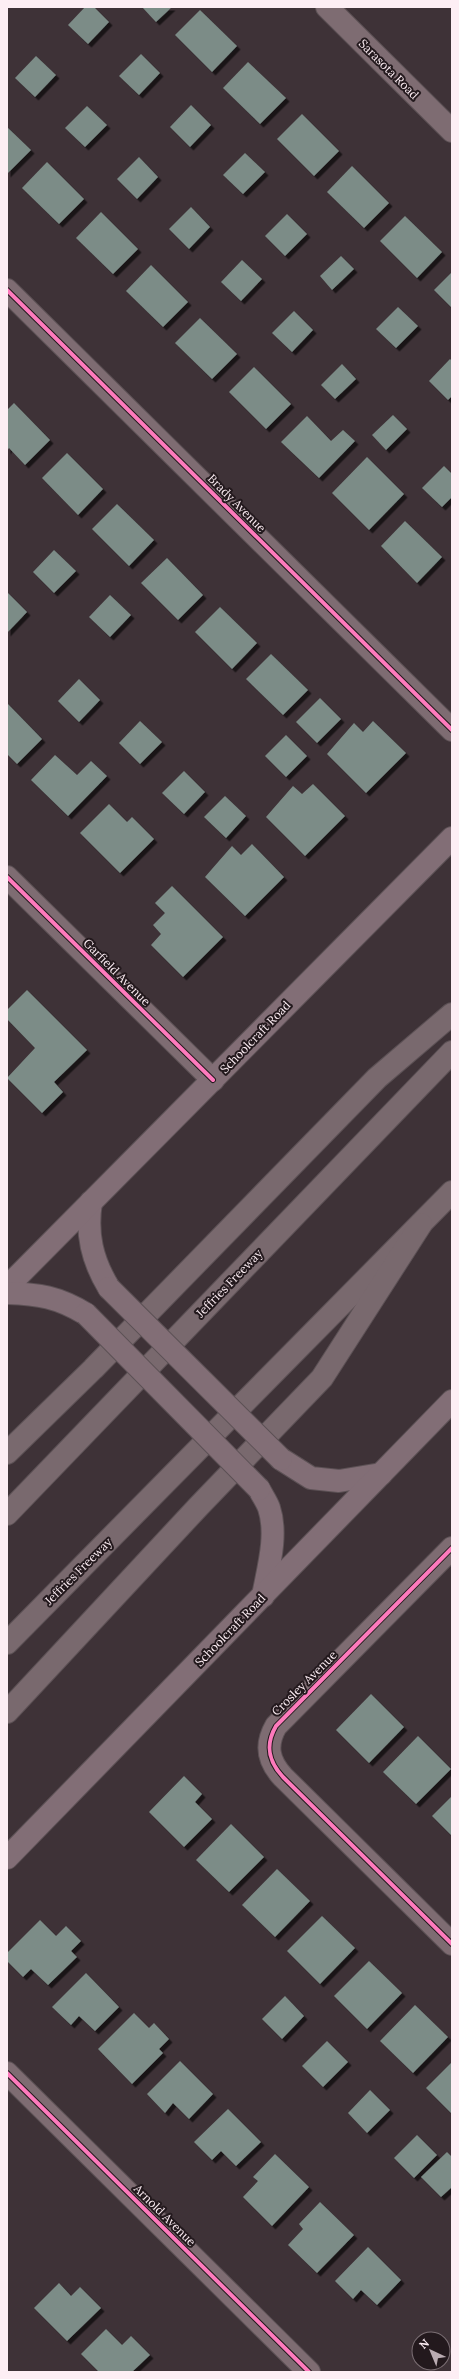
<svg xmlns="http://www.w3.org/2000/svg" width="459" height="2379" font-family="Lora,serif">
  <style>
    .building { fill: #7c8c87; filter: url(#shadow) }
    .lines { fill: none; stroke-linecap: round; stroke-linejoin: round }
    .street-casing { stroke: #5c5155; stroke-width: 24 }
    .secondary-casing { stroke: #5c5155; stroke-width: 24 }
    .highway-casing { stroke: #5c5155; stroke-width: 24 }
    .street { stroke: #7e6c72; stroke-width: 22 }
    .secondary { stroke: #826e76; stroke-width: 22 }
    .highway { stroke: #79696e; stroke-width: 22 }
    .secondary-bridge-casing { stroke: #5c5155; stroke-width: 24; stroke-linecap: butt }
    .secondary-bridge { stroke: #826e76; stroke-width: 22 }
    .cycleway-casing { stroke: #23191d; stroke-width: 6 }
    .cycleway { stroke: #fd7abc; stroke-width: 4 }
    .labels { text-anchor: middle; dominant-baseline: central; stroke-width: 4; stroke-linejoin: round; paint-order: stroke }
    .street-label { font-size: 12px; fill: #fdeef4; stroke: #23191d }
  </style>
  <defs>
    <filter id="shadow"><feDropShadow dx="3.5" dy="3.5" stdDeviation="0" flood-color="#0009"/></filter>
  </defs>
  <rect width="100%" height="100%" fill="#3e3237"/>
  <g class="building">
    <polygon points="85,7 94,7 109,22 88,44 68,25"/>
    <polygon points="142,7 172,7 156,22"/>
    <polygon points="200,10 237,46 212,72 175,35"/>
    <polygon points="141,54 160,73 139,95 119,76"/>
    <polygon points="36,56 56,75 35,97 15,78"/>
    <polygon points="248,62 286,98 260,124 223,88"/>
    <polygon points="191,105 211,125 190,147 170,127"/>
    <polygon points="87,106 107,125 85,147 65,128"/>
    <polygon points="302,114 339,151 314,176 277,139"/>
    <polygon points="7,127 31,150 7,174"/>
    <polygon points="245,153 265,172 243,194 223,175"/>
    <polygon points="139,157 158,177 137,199 117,179"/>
    <polygon points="47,162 84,199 59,224 22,188"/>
    <polygon points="352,166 389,203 364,228 327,192"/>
    <polygon points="191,207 210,227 189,249 169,229"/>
    <polygon points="101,212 138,249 113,274 76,238"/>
    <polygon points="287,214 307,234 285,256 265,236"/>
    <polygon points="405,216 442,252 417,278 380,241"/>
    <polygon points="341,256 354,269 332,290 320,276"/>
    <polygon points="242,260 262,279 241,301 221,282"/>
    <polygon points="151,265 188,302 163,327 126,291"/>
    <polygon points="452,272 452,308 434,290"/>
    <polygon points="398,307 418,326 396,348 376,329"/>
    <polygon points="294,311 313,330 292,352 272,333"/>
    <polygon points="200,318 237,354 212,379 175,343"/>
    <polygon points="450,359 452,361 452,396 448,400 429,381"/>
    <polygon points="342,364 356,379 335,399 321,385"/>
    <polygon points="254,367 291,404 266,429 229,392"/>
    <polygon points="14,403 50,440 25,465 9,448 7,451 7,410"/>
    <polygon points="393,415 407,429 386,450 372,435"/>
    <polygon points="307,416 331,441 343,430 355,441 319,478 281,442"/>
    <polygon points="67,453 103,489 78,515 42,478"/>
    <polygon points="367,457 404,494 369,530 332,493"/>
    <polygon points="444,466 452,474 452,497 442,507 422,488"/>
    <polygon points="117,504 154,540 129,566 92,529"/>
    <polygon points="405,521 442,557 417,583 381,546"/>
    <polygon points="54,550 76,571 54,593 33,572"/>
    <polygon points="167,558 203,595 178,620 141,583"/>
    <polygon points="7,592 27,612 7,633"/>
    <polygon points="110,595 131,615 110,637 89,617"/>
    <polygon points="220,607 257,643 232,669 195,632"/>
    <polygon points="271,654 308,690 283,715 246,679"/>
    <polygon points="79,679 100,700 79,722 58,701"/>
    <polygon points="320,698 341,719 317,743 296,722"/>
    <polygon points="7,703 42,739 17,764 7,754"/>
    <polygon points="140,721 162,742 140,764 119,743"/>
    <polygon points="373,721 406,753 366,793 327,754 354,723 363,732"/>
    <polygon points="286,735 307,756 286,777 265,756"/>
    <polygon points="55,755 77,775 91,761 107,776 68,816 31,780"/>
    <polygon points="184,771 205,792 184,814 162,793"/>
    <polygon points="313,784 345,816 305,856 266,817 293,786 302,794"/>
    <polygon points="225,796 246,816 226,838 204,817"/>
    <polygon points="109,804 127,822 132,817 154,839 120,873 80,833"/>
    <polygon points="252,844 284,877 245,916 205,877 232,846 241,855"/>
    <polygon points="172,886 223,937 183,977 151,945 161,934 153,925 165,913 155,903"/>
    <polygon points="27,990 87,1050 54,1082 63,1092 42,1113 7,1078 35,1048 7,1019 7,1010"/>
    <polygon points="371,1694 404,1727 369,1763 336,1730"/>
    <polygon points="418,1736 451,1769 416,1804 383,1772"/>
    <polygon points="184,1776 202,1794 195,1802 212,1819 184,1847 149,1812"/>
    <polygon points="452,1796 452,1836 432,1816"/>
    <polygon points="231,1824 264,1857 229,1892 196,1860"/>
    <polygon points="277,1869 310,1901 275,1937 242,1905"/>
    <polygon points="322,1916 355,1948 320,1984 287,1951"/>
    <polygon points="40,1920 56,1936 66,1926 81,1941 71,1951 77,1957 48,1985 31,1969 23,1977 7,1961 7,1953"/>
    <polygon points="369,1961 402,1993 367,2029 334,1996"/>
    <polygon points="86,1973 119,2007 95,2031 79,2016 71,2025 52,2007"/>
    <polygon points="285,1996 304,2016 282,2039 262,2019"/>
    <polygon points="415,2005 448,2037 413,2073 380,2041"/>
    <polygon points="134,2013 149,2028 154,2023 169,2039 159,2049 163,2053 132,2084 98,2049"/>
    <polygon points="327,2041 348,2062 323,2087 302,2066"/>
    <polygon points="180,2061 213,2094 189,2119 173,2103 165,2113 147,2094"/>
    <polygon points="452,2062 452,2114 426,2088"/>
    <polygon points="370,2090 390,2110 367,2133 348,2113"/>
    <polygon points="228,2109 261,2142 236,2166 221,2151 212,2160 194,2142"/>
    <polygon points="417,2135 437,2155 414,2178 394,2158"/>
    <polygon points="447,2152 452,2157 452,2187 441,2197 421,2177"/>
    <polygon points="275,2154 309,2187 272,2226 243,2197 258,2181 253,2177"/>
    <polygon points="320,2202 354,2235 317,2273 288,2245 303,2229 299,2224"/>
    <polygon points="368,2247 401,2280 377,2305 361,2290 353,2299 335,2281"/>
    <polygon points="59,2283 71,2296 80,2287 101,2308 67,2341 34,2308"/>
    <polygon points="106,2329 122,2345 131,2336 150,2355 132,2372 99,2372 81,2354"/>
  </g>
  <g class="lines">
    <defs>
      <g id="street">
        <polyline points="327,7 452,131"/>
        <polyline points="7,290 452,730"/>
        <polyline points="7,877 213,1080"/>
        <path d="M452,1548L276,1726C265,1745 268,1761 283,1777L452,1944"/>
        <polyline points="7,2073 309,2372"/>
      </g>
      <g id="secondary">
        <path d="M91,1202C86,1234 92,1260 109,1288"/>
        <polyline points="7,1287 452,838"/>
        <path d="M7,1293C39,1294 58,1297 86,1314"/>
        <polyline points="281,1459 311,1478 339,1481 381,1474"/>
        <path d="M259,1489C262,1495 267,1502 269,1508C278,1535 268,1569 263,1596"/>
        <polyline points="7,1858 452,1401"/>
      </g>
      <g id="highway">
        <polyline points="7,1453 93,1369 377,1078 452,1014"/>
        <polyline points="7,1514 452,1052"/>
        <polyline points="7,1643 452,1192"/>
        <polyline points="7,1712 198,1507 322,1378 421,1224"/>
      </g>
    </defs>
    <use href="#street" class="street-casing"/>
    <use href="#secondary" class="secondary-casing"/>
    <use href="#highway" class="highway-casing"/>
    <use href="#street" class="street"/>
    <use href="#secondary" class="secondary"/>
    <use href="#highway" class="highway"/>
    <defs>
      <g id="secondary-bridge">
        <polyline points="109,1288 281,1459"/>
        <polyline points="86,1314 259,1489"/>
      </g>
    </defs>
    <use href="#secondary-bridge" class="secondary-bridge-casing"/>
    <use href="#secondary-bridge" class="secondary-bridge"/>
    <defs>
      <g id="cycleway">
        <polyline points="7,290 452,730"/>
        <polyline points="7,877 213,1080"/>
        <path d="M452,1548L276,1726C265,1745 268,1761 283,1777L452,1944"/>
        <polyline points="7,2073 309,2372"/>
      </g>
    </defs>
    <use href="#cycleway" class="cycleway-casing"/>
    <use href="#cycleway" class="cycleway"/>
  </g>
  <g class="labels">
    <g class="street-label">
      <text transform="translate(389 69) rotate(45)">Sarasota Road</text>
      <text transform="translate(237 503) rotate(45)">Brady Avenue</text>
      <text transform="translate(117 972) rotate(45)">Garfield Avenue</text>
      <text transform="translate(255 1037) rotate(-46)">Schoolcraft Road</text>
      <text transform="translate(229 1283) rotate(-46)">Jeffries Freeway</text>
      <text transform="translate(78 1571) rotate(-45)">Jeffries Freeway</text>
      <text transform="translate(230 1630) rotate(-46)">Schoolcraft Road</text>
      <text transform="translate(304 1683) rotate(-45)">Crosley Avenue</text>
      <text transform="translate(165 2215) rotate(45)">Arnold Avenue</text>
    </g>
  </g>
  <rect width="459" height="2379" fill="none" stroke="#fdeef4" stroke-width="16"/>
  <g transform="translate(431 2351) rotate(316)"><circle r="19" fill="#23191d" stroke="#7a6e73"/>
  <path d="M0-3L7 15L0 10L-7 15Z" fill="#baacb2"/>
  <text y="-6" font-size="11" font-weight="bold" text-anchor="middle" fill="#fdeef4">N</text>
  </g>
</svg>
